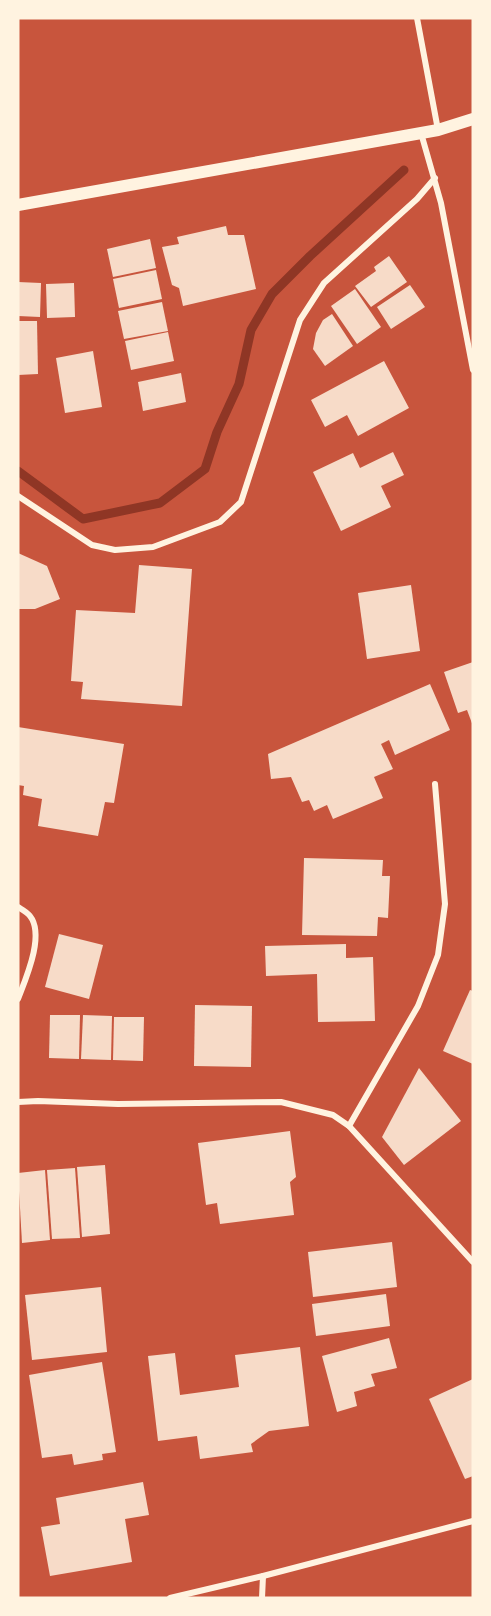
<svg xmlns="http://www.w3.org/2000/svg" width="491" height="1616" font-family="'Noto Sans',sans-serif">
  <style>
    .lines { fill: none; stroke-linecap: round; stroke-linejoin: round }
    .stream { stroke: #8f3625; stroke-width: 9 }
    .building { fill: #f7dbc8 }
    .minor { stroke: #fff3e0; stroke-width: 6 }
    .secondary { stroke: #fff3e0; stroke-width: 12 }
  </style>
  <rect width="100%" height="100%" fill="#c8553d"/>
  <g class="lines">
    <polyline class="stream" points="18,471 83,519 160,503 205,469 217,432 239,384 251,330 272,294 310,256 404,170"/>
  </g>
  <g class="building">
    <polygon points="226,226 228,235 244,235 256,289 183,306 179,288 172,285 162,247 179,244 177,237"/>
    <polygon points="150,239 156,268 113,277 107,249"/>
    <polygon points="389,256 407,282 371,307 355,286 376,271 374,267"/>
    <polygon points="156,270 162,299 119,308 113,279"/>
    <polygon points="18,282 41,283 40,317 18,316"/>
    <polygon points="74,283 75,317 47,318 46,284"/>
    <polygon points="410,285 425,307 391,329 377,307"/>
    <polygon points="355,289 381,327 357,344 331,306"/>
    <polygon points="162,302 168,331 124,339 118,311"/>
    <polygon points="332,314 353,346 325,366 313,349 316,333 323,320"/>
    <polygon points="18,321 37,321 38,374 18,375"/>
    <polygon points="168,332 174,361 131,370 125,341"/>
    <polygon points="93,351 102,407 65,413 56,358"/>
    <polygon points="384,361 409,408 358,436 347,415 325,427 311,400"/>
    <polygon points="181,373 186,402 143,411 138,382"/>
    <polygon points="393,452 404,475 381,486 391,507 341,531 313,472 353,453 360,468"/>
    <polygon points="18,553 47,566 60,599 35,609 18,609"/>
    <polygon points="139,565 192,569 182,706 81,699 83,682 71,681 76,610 135,613"/>
    <polygon points="411,585 420,651 367,659 358,593"/>
    <polygon points="473,662 473,726 467,710 458,713 444,672"/>
    <polygon points="430,684 450,730 395,755 389,740 381,744 393,769 374,777 383,798 333,819 327,805 314,811 309,800 302,802 291,777 271,779 268,754"/>
    <polygon points="18,727 124,744 114,803 105,802 98,836 38,826 42,799 23,795 24,786 18,785"/>
    <polygon points="304,858 383,860 382,876 390,876 388,918 378,917 377,936 302,935"/>
    <polygon points="59,934 103,945 89,999 45,987"/>
    <polygon points="346,944 346,958 373,957 375,1021 318,1022 317,974 266,976 265,946"/>
    <polygon points="470,990 473,991 473,1064 443,1051"/>
    <polygon points="195,1005 252,1006 251,1067 194,1066"/>
    <polygon points="50,1015 80,1015 79,1059 49,1058"/>
    <polygon points="83,1015 112,1016 111,1060 81,1059"/>
    <polygon points="114,1017 144,1017 143,1061 113,1060"/>
    <polygon points="419,1068 461,1121 404,1165 382,1137"/>
    <polygon points="290,1131 296,1177 290,1182 294,1215 220,1224 217,1203 206,1205 198,1143"/>
    <polygon points="105,1165 110,1234 82,1237 77,1167"/>
    <polygon points="75,1168 80,1238 52,1239 47,1170"/>
    <polygon points="45,1170 50,1240 22,1243 18,1173"/>
    <polygon points="392,1242 397,1287 313,1297 308,1252"/>
    <polygon points="101,1287 107,1352 32,1360 25,1295"/>
    <polygon points="386,1294 390,1326 316,1336 312,1304"/>
    <polygon points="389,1338 397,1368 371,1374 375,1386 354,1392 357,1406 337,1412 322,1356"/>
    <polygon points="300,1347 309,1426 269,1431 251,1444 253,1452 200,1459 197,1436 158,1441 148,1356 175,1353 180,1395 239,1387 235,1355"/>
    <polygon points="102,1362 116,1452 102,1454 103,1460 74,1465 72,1454 42,1458 29,1375"/>
    <polygon points="473,1379 473,1476 465,1479 429,1399"/>
    <polygon points="143,1482 149,1515 125,1519 132,1562 50,1576 41,1527 60,1524 56,1498"/>
  </g>
  <g class="lines">
    <g class="minor">
      <polyline points="417,18 438,130"/>
      <polyline points="421,133 441,203 473,370"/>
      <polyline points="18,496 92,545 115,550 153,547 220,522 241,502 300,320 324,283 417,199 435,178"/>
      <path d="M18,907C21,909 27,912 30,916C45,935 26,978 18,999"/>
      <polyline points="18,1102 38,1101 118,1104 281,1102 333,1115 349,1126 473,1262"/>
      <polyline points="349,1126 418,1006 438,955 445,904 435,784"/>
      <polyline points="170,1598 263,1576 473,1521"/>
      <polyline points="262,1598 263,1576"/>
    </g>
    <polyline class="secondary" points="18,205 438,130 473,119"/>
  </g>
  <rect width="491" height="1616" fill="none" stroke="#fff3e0" stroke-width="39"/>
</svg>
